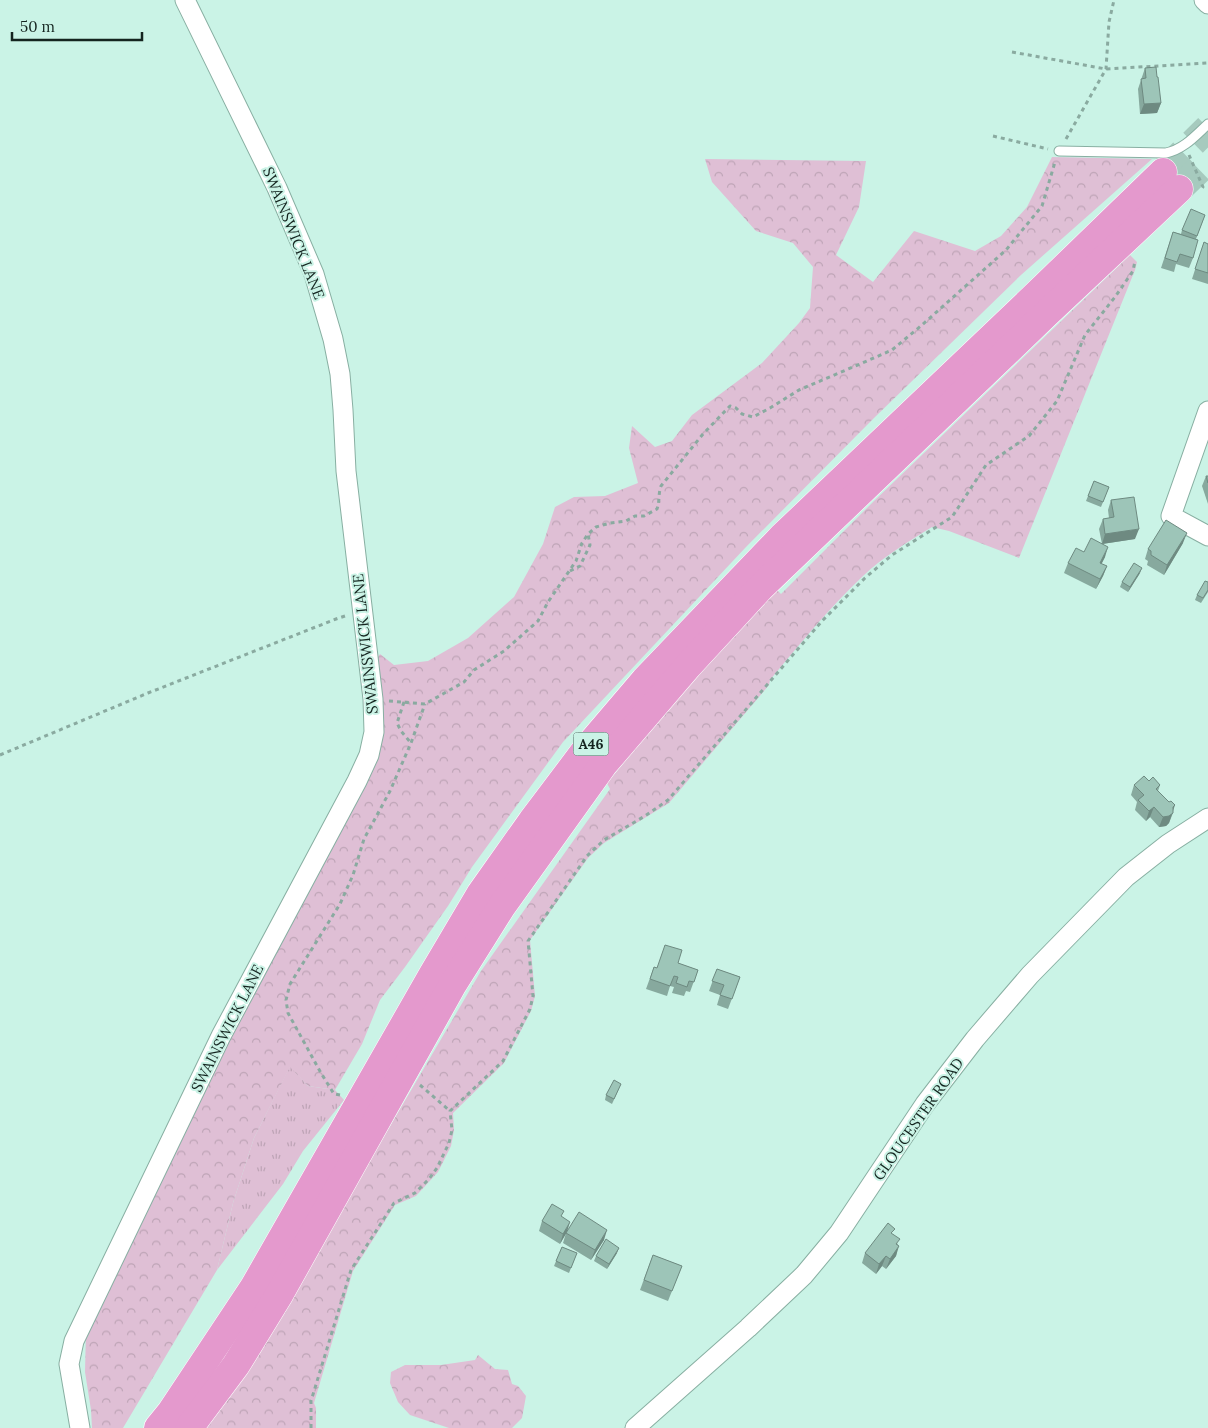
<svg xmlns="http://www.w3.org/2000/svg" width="1208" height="1428" font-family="Lora,serif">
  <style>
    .grass { fill: url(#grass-tufts) }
    .forest { fill: url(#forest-crowns) }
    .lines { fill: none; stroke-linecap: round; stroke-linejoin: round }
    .highway-tunnel { stroke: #a6cabe; stroke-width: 28; stroke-dasharray: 28 14; stroke-linecap: butt }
    .lane-casing { stroke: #88afa2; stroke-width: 11 }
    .street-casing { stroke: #88afa2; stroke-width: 21 }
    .highway-casing { stroke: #fff; stroke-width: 29 }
    .path { stroke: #8aaaa0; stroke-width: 3; stroke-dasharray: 4 4; stroke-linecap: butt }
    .lane { stroke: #fff; stroke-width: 9 }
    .street { stroke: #fff; stroke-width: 19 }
    .highway { stroke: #e499cd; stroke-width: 28 }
    .wall { fill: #87a99e }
    .shaded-wall { fill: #6e8a81 }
    .building { fill: #9dc5b8; stroke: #6e8a81 }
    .labels { text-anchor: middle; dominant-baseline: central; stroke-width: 4; stroke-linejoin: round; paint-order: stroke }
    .shield { fill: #caf3e6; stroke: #4b625b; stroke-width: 1 }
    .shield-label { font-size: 14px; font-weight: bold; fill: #14241f }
    .street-label { font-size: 15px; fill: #14241f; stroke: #caf3e6 }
  </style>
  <defs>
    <pattern id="grass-tufts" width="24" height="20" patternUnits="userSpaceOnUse" patternTransform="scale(1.25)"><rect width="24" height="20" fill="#dfbfd5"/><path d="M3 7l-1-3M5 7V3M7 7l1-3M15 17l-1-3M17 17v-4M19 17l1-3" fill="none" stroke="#bea4b6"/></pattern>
    <pattern id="forest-crowns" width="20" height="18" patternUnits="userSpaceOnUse" patternTransform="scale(1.25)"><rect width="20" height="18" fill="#dfbfd5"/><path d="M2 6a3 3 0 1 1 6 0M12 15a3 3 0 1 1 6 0" fill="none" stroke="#bea4b6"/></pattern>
  </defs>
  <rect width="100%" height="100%" fill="#caf3e6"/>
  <polygon class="grass" points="290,1066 308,1086 335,1090 344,1100 303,1151 283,1184 217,1270 233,1203 254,1138"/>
  <g class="forest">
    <polygon points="1052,157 1152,159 1021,275 874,418 746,547 563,742 472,867 448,906 405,967 380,1000 362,1044 335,1090 308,1086 290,1067 254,1138 233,1203 217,1270 123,1428 92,1428 91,1410 85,1372 86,1331 172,1144 259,985 363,786 372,665 380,654 394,665 428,661 468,638 514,597 543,544 555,507 574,497 605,496 638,483 629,448 632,426 655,447 672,441 692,415 762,363 799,323 810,308 813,267 793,243 756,231 712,182 705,159 866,161 859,207 836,255 873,282 914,231 975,251 1001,236 1027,207"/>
    <path d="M1130,255L1137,262L1135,270L1019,558L949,531L932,527C908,542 884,556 863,576C829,608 800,644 770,680L769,685L669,803L604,843L588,858L530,940L535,996L531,1011L504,1063L453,1113L454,1130L451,1146L438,1172L416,1196L395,1205L353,1271L314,1403L316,1408V1428H202L335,1220L481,971L610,789L607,783L679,696L777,590L781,594L874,501Z"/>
    <polygon points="478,1355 495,1369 508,1370 512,1384 518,1386 526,1396 522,1418 512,1428 449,1428 410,1415 398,1402 390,1383 391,1372 405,1365 441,1365 475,1360"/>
  </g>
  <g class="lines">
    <g class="highway-tunnel">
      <polyline points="1163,172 1208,128"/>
      <polyline points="1179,189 1208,161"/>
    </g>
    <defs>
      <path id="lane" d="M1059,151L1166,153C1184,149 1195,136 1208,124"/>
      <g id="street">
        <polyline points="1204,0 1208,4"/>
        <polyline points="1208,411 1171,516 1208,536"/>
        <polyline points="80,1428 69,1364 74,1341 221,1036 357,781 369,755 374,732 373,699 346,471 343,410 340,374 333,339 314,274 277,188 185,0"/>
        <polyline points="635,1428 748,1328 804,1275 839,1233 925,1104 975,1039 1030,975 1126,877 1168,844 1208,818"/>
      </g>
      <g id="highway">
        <polyline points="158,1428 171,1412 254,1287 433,974 481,893 532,821 587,748 645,680 782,537 1033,298 1163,172"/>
        <polyline points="189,1428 236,1365 279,1295 453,984 502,906 603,765 688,666 760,588 1046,314 1179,189"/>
      </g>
    </defs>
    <use href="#lane" class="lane-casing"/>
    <use href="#street" class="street-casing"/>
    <use href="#highway" class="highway-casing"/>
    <g class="path">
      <polyline points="1012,52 1106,69 1208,63"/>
      <polyline points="993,136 1048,149"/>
      <polyline points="1066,139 1106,69 1109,22 1114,0"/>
      <polyline points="1189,155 1203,187 1201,190"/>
      <polyline points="570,571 580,566 590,545 588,534"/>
      <path d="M389,701L425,704L464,682L474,670L504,651L538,621L548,602L576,561L582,543L588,534L596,527L610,523L626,521L635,516H644L657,509C660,501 658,494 661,486L703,434L730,406L736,408L742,414L753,417L770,408L799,390L860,364L892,350L922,325L1006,250L1042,206L1055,162"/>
      <polyline points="404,702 397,723 401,731 411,743"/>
      <polyline points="0,755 148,693 336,619 345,616"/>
      <polyline points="420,1085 450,1111"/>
      <polyline points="340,1095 334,1094 321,1073 288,1013 286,1000 290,984 340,904 353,875 364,839 390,791 411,743 425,704"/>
      <polyline points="311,1428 311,1401 351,1270 394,1203 415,1193 429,1179 437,1168 449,1143 452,1130 450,1111 503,1061 530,1009 533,996 528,941 587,856 604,840 645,816 668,800 822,621 865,578 892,555 952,517 986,465 1029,436 1057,401 1085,335 1115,297 1133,271 1135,261"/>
    </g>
    <use href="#lane" class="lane"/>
    <use href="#street" class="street"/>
    <use href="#highway" class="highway"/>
  </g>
  <g class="wall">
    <polygon points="1145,68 1161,103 1157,113 1140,114 1138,89"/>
    <polygon points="1205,215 1196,239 1193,258 1189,268 1176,264 1174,272 1161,268 1173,232 1181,234 1182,230"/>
    <polygon points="1204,242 1208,244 1208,284 1192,279"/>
    <polygon points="1206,476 1208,476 1208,504 1202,486"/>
    <polygon points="1094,481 1109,487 1101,507 1086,501"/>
    <polygon points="1111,500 1135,539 1102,544 1105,557 1101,564 1107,566 1103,576 1096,589 1064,573 1068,563 1084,552 1102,544 1099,529 1103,519 1109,518 1108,510"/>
    <polygon points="1183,543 1164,575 1147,565 1148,561 1145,559 1148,549"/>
    <polygon points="1140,573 1128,592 1120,587 1122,582"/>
    <polygon points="1208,582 1208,592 1201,603 1195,600 1197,595"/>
    <polygon points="1149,781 1160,785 1158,791 1173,811 1173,813 1169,823 1166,826 1159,827 1150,817 1146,821 1135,810 1137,802 1131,795 1134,785"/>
    <polygon points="678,963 698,970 690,992 686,991 684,996 672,993 674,987 670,986 667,996 646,989 654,967 657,968"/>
    <polygon points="717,969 740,977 728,1009 717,1005 720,995 709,991"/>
    <polygon points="621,1084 612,1104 605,1100 606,1095"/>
    <polygon points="562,1217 567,1232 604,1240 591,1260 563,1243 566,1233 560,1244 539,1231 542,1221"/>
    <polygon points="893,1234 898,1245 896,1256 886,1269 882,1266 876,1274 862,1263 865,1253"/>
    <polygon points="562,1247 577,1253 569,1273 554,1266"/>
    <polygon points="617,1253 607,1269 594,1261 596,1256"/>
    <polygon points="653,1255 682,1266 668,1301 640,1290"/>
  </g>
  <g class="shaded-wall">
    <polygon points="1161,103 1157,113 1140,114 1144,104"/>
    <polygon points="1139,529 1135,539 1102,544 1105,534"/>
    <polygon points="1187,533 1183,543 1164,575 1167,565"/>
    <polygon points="1108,547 1105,557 1097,573 1100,563"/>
    <polygon points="1107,566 1103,576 1096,589 1100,579"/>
    <polygon points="1142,568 1140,573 1128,592 1130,587"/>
    <polygon points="1175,805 1169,823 1166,826 1159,827 1163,817"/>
    <polygon points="1154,807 1150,817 1146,821 1149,811"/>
    <polygon points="570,1222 567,1232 560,1244 563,1234"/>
    <polygon points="607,1230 604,1240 591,1260 595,1250"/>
    <polygon points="899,1246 896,1256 886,1269 890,1259"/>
    <polygon points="619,1248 617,1253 607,1269 609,1264"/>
    <polygon points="886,1256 882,1266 876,1274 879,1264"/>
  </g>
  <g class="building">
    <polygon points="1156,67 1157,77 1158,77 1161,103 1144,104 1141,79 1146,78 1145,68"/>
    <polygon points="1191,209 1205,215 1197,236 1182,230"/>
    <polygon points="1173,232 1198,240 1193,258 1180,254 1177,262 1165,258"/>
    <polygon points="1204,242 1208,244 1208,273 1195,269"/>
    <polygon points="1206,476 1208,476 1208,483"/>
    <polygon points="1094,481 1109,487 1103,502 1088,496"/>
    <polygon points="1134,497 1139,529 1105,534 1103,519 1114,517 1111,500"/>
    <polygon points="1166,520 1187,533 1167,565 1151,555 1151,551 1148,549"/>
    <polygon points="1091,538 1108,547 1100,563 1107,566 1100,579 1068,563 1076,548 1084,552"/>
    <polygon points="1134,563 1142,568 1130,587 1122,582"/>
    <polygon points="1205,581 1208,582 1208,590 1203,598 1197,595"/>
    <polygon points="1144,776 1149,781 1153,777 1160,785 1156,789 1169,802 1171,801 1175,805 1173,807 1173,813 1169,816 1163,817 1154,807 1149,811 1138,800 1144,795 1134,785"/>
    <polygon points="665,945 682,950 678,963 698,970 694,982 689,981 687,987 676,983 678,977 674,976 670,986 650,979 654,967 657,968"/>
    <polygon points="717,969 740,977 732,999 720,995 724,985 712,981"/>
    <polygon points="614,1080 621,1084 614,1099 606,1095"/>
    <polygon points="552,1204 564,1211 561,1216 570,1222 563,1234 542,1221"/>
    <polygon points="579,1212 607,1230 595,1250 566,1233"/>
    <polygon points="888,1223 895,1229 891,1233 900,1239 896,1244 899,1246 890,1259 886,1256 879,1264 865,1253"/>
    <polygon points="606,1239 619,1248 609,1264 596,1256"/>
    <polygon points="562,1247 577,1253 571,1268 556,1261"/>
    <polygon points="653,1255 682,1266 672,1291 644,1280"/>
  </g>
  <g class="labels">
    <rect class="shield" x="573.5" y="732.5" width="35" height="23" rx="4"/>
    <g class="shield-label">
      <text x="591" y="744">A46</text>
    </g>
    <g class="street-label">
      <text transform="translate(294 233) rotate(68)">SWAINSWICK LANE</text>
      <text transform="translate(365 644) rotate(-96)">SWAINSWICK LANE</text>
      <text transform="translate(227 1028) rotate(-63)">SWAINSWICK LANE</text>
      <text transform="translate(918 1119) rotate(-55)">GLOUCESTER ROAD</text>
    </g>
  </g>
  <path d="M12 32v8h130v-8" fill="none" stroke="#14241f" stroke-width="2.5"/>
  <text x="20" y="32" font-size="15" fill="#14241f" stroke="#caf3e6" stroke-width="4" paint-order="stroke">50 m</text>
</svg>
